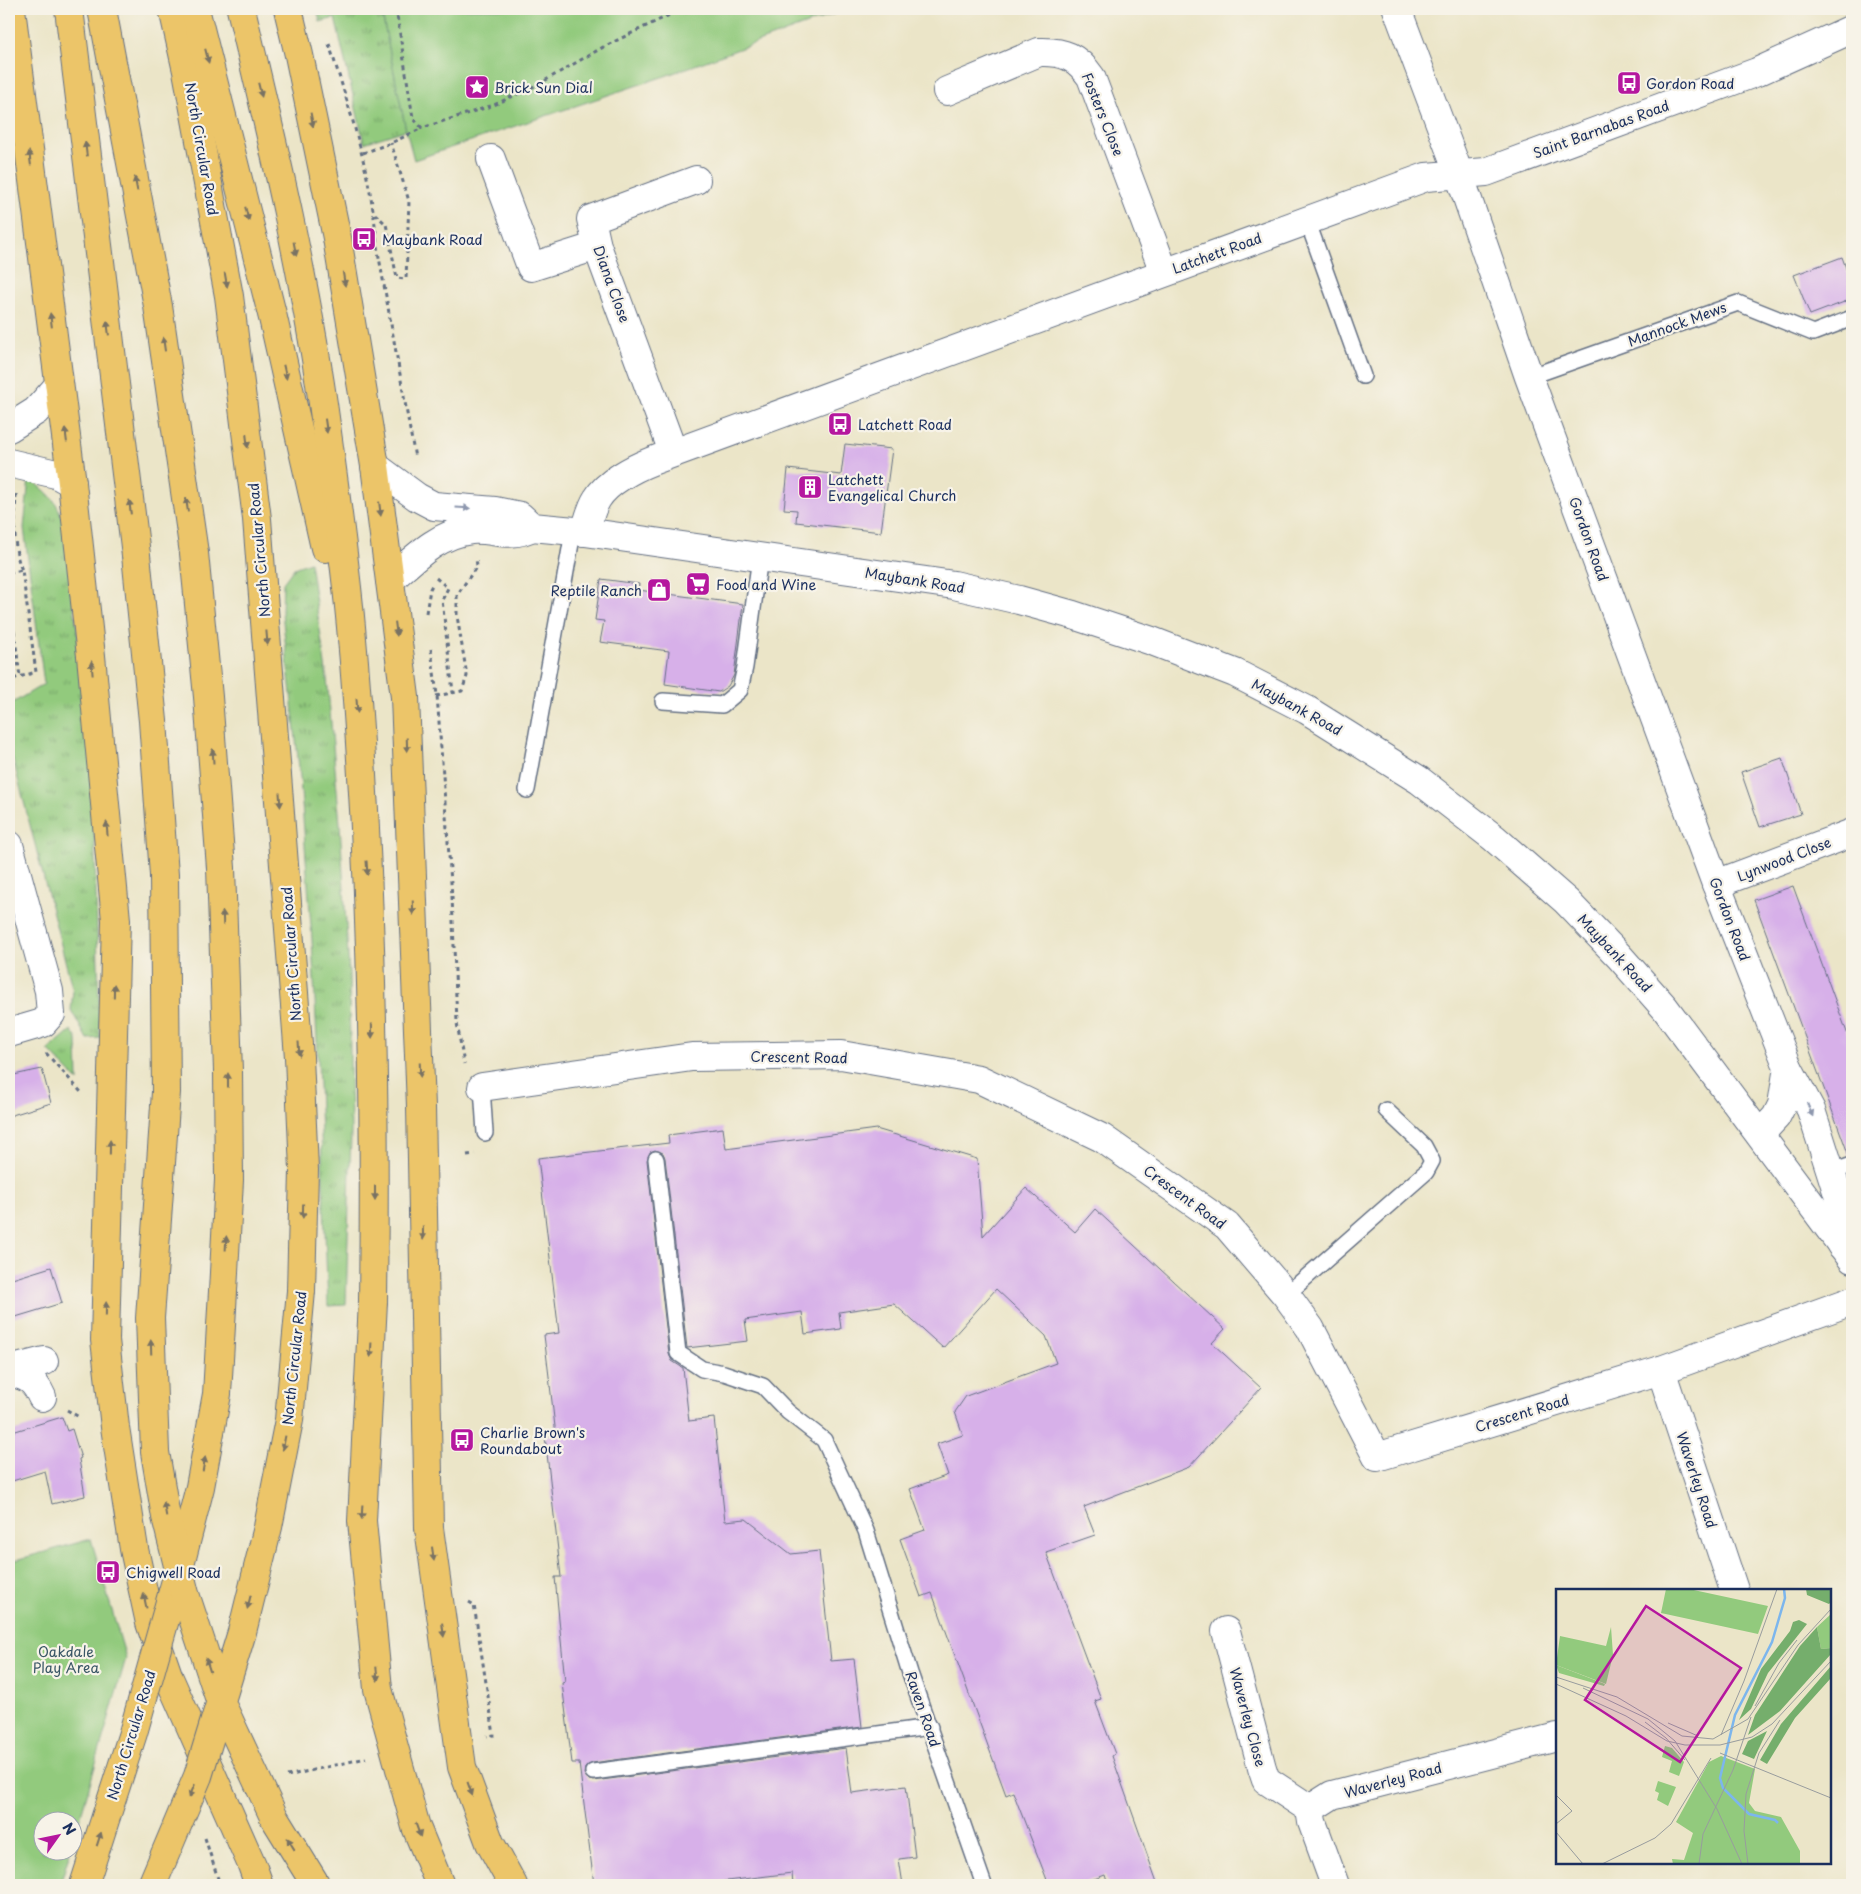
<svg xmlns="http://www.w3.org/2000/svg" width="1861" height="1894" font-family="'Playpen Sans',sans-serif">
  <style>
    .grass { fill: url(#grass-tufts); stroke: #567c6e }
    .green { fill: #92ca7d; stroke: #567c6e }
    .building { fill: #d7b0e9 }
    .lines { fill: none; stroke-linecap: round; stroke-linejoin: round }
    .service-casing { stroke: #646f83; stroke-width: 18 }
    .minor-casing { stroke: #646f83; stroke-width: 30 }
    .trunk-casing { stroke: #646f83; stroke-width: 30 }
    .motorway-casing { stroke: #646f83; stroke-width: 30 }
    .path { stroke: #646f83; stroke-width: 3; stroke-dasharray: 4 4; stroke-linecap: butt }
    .service { stroke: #fff; stroke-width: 15 }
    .minor { stroke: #fff; stroke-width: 28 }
    .trunk { stroke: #ecc569; stroke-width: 28 }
    .motorway { stroke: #ecc569; stroke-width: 28 }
    .trunk-bridge-casing { stroke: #646f83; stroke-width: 30; stroke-linecap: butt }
    .motorway-bridge-casing { stroke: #646f83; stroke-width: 30; stroke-linecap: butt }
    .trunk-bridge { stroke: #ecc569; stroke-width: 28 }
    .motorway-bridge { stroke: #ecc569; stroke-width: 28 }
    .oneway { fill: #797263 }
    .oneway2 { fill: #8d97ae }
    .labels { text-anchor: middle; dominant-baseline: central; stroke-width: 4.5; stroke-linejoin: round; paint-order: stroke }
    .poi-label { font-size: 14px; fill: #1b2f5e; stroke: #f7f3e8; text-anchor: start }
    .street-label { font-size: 14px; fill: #1b2f5e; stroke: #f7f3e8 }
    .park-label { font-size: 14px; fill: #395666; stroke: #f7f3e8 }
    .inset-river { fill: none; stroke: #7cb6ed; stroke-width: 2.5 }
    .inset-road { fill: none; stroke: #989c9e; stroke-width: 1 }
    .view { fill: #b5179e; fill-opacity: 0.15; stroke: #b5179e; stroke-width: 2.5 }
    .inset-edge { fill: none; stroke: #1b2f5e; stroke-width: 2.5 }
  </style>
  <defs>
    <pattern id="grass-tufts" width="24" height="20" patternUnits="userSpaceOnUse" patternTransform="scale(1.25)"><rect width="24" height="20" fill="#92ca7d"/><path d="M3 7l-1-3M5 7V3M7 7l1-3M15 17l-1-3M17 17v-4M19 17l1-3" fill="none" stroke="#76a46a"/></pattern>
  </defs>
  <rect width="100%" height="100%" fill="#f7f3e8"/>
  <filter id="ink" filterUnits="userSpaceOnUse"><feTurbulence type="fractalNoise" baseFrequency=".02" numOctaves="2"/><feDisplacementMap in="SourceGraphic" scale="10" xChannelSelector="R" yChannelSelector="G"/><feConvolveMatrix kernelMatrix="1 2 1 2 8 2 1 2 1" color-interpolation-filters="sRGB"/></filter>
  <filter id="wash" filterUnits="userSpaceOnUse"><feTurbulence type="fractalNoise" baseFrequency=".0096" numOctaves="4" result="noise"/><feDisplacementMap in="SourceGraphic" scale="20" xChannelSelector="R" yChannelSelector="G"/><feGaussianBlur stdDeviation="1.12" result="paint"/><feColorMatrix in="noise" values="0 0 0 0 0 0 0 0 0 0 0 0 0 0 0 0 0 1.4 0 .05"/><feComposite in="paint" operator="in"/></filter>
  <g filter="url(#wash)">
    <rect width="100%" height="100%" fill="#ebe5c8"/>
    <g class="grass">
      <polygon points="317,9 381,9 406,130 364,143 335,18 320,22"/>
      <path d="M29,478C49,493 59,501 64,527L92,749L100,1038L87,1039L71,1010L73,991L9,744V705L44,684L24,528Z"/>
      <polygon points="310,562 327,678 340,824 349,973 351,1133 346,1305 328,1306 318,1060 312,940 300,777 282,612 283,583 294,568"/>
      <polygon points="71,1030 77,1039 78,1081 48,1050"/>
    </g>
    <g class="green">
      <polygon points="381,9 848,9 665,76 414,160 406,130"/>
      <polygon points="91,1539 126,1658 73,1843 72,1822 42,1822 42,1852 70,1852 60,1885 9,1885 9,1562"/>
    </g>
    <g id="blocks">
      <g class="building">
        <polygon points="1842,257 1852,285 1852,299 1810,315 1794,275"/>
        <polygon points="845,444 892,449 881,532 796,522 797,510 784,509 788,469 841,475"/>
        <polygon points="601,579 639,584 638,590 743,604 734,675 728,686 719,692 665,684 669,651 600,642 604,621 595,620"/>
        <polygon points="1782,758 1801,814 1760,827 1741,772"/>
        <polygon points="1793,886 1852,1046 1852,1156 1849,1156 1754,900"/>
        <polygon points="42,1069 51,1103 9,1116 9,1076"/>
        <polygon points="723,1128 726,1149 876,1129 977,1159 983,1236 1026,1188 1075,1232 1095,1209 1225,1329 1212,1343 1261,1388 1189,1467 1084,1507 1095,1535 1046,1552 1101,1699 1095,1701 1115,1754 1112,1756 1158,1885 1108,1885 1105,1875 1078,1885 1049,1885 1013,1792 1006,1795 932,1593 921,1597 900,1539 925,1530 910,1489 948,1475 937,1444 963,1435 955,1412 966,1396 1056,1363 1046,1336 996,1289 943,1348 894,1304 839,1312 841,1329 805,1334 802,1312 745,1320 748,1341 687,1348 665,1158 663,1153 655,1150 650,1152 647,1160 669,1354 672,1361 683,1368 689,1421 714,1418 725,1521 746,1519 791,1554 819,1551 831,1661 854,1659 862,1727 592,1763 585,1768 584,1774 589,1780 594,1781 846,1748 852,1793 906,1786 915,1857 899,1859 903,1885 793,1885 792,1873 694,1885 594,1885 579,1763 572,1763 562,1683 565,1682 555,1577 561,1577 545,1436 556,1435 544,1335 559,1333 538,1158 669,1143 668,1135"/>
        <polygon points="51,1267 62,1303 9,1319 9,1280"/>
        <polygon points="62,1417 67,1431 72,1429 81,1458 79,1459 85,1496 52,1504 45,1471 9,1482 9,1433"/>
      </g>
    </g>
  </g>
  <g filter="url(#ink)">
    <use href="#blocks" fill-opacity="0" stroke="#646f83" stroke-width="1"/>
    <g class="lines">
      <defs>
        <g id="service">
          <polyline points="1307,220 1363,376"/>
          <polyline points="1529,377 1738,303 1813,333 1852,318"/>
          <polyline points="663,701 722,705 740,690 745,667 760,557"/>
          <polyline points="527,790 573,532"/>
          <polyline points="482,1087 485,1133"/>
          <polyline points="656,1159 678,1353 702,1369 724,1373 763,1386 788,1412 824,1440 866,1531 910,1673 984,1885"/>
          <polyline points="1832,1172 1852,1165"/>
          <polyline points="1286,1295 1426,1172 1432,1161 1424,1146 1386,1110"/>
          <polyline points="593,1772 930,1727"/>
        </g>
        <g id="minor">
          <polyline points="1397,9 1459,174 1529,377 1716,884 1788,1067 1811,1110 1843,1210 1841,1245"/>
          <path d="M947,91L1039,52C1064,51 1077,57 1091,77L1164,272"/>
          <polyline points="491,159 531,267 597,246"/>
          <polyline points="9,428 36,411 59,385"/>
          <polyline points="673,452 597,246 591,219 696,180"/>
          <polyline points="9,463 56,474 72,483"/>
          <polyline points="375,466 417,497 434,506 495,511 520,516 532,527 585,532 954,585 1019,600 1073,615 1152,641 1235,673 1307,710 1419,780 1494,838 1566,901 1619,956 1665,1008 1852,1259"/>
          <path d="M585,532C588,522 591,508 597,499C607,482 634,468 652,461L1426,177L1486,172L1757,72L1852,29"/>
          <path d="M390,580C414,559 437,534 471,530C494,528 509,539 532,527"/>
          <polyline points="9,845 49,991 51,1014 43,1023 9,1033"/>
          <polyline points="1716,884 1852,833"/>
          <polyline points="482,1087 692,1057 841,1055 979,1079 1102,1138 1227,1226 1286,1295 1310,1328 1377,1457 1661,1370 1852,1301"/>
          <polyline points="1760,1134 1776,1117 1782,1105 1788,1067"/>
          <polyline points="9,1370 44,1361"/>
          <polyline points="1661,1370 1734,1590"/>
          <path d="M9,1372C27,1376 34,1379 42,1397"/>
          <polyline points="1226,1631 1262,1768 1266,1780 1310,1809"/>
          <polyline points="1335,1885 1312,1822 1310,1809 1332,1795 1557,1737"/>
        </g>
        <g id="trunk">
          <polyline points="11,9 72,483 91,656 116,920 105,1340 115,1427 134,1549 150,1623 169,1678 252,1865 259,1885"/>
          <polyline points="102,9 158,306 194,553 208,697 221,868 228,1071 229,1180 223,1291"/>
          <polyline points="173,9 187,71 229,296 257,519 299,1057 304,1170 301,1291"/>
          <polyline points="288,9 299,55 337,238 375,466 405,697 421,1107 429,1528 462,1767 490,1843 513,1885"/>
        </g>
        <g id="motorway">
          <polyline points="69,9 136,555"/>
          <polyline points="195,9 273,318 325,548"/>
          <path d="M241,9C274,147 307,285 326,425C335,492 345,560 351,627C371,851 376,1076 373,1301"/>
        </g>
      </defs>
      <use href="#service" class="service-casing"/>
      <use href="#minor" class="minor-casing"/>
      <use href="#trunk" class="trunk-casing"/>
      <use href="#motorway" class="motorway-casing"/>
      <g class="path">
        <polyline points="396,9 413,118 422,128 494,105 539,84 605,46 682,9"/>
        <path d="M329,44C350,110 372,176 377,246L415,458"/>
        <polyline points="363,153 391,143 422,128"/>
        <polyline points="375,214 386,224 397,278 406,279 409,201 391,143"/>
        <path d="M16,494C15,516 12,549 22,570"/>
        <polyline points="9,506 15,508"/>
        <polyline points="9,573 22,570 36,672 9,680"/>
        <polyline points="436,578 448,588 442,600 453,692"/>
        <polyline points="9,591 20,677"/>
        <polyline points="426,613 430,589 433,583"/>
        <polyline points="431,649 437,695 452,896 457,1023 464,1064"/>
        <polyline points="436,696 462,691 467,676 457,616 457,595 477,566 476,559"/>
        <polyline points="46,1053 81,1092"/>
        <polyline points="467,1155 475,1154"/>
        <polyline points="67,1410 79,1417"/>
        <polyline points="469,1602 474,1605 494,1735 487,1736"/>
        <polyline points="287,1776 366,1758"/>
        <polyline points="205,1838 220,1885"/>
      </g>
      <use href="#service" class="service"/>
      <use href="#minor" class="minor"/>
      <use href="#trunk" class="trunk"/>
      <use href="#motorway" class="motorway"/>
      <defs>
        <g id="trunk-bridge">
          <polyline points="84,1885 133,1733 177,1577 200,1487 217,1394 223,1291"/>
          <polyline points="152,1885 198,1776 242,1632 268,1527 289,1420 301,1291"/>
        </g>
        <g id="motorway-bridge">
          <polyline points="136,555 153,721 164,875 166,1092 150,1318 155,1452 166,1517 185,1594 221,1703 274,1817 316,1885"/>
          <polyline points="373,1301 362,1521 378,1689 416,1827 440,1885"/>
        </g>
      </defs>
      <use href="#trunk-bridge" class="trunk-bridge-casing"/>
      <use href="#motorway-bridge" class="motorway-bridge-casing"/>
      <use href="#trunk-bridge" class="trunk-bridge"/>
      <use href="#motorway-bridge" class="motorway-bridge"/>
    </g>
    <defs><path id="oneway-solid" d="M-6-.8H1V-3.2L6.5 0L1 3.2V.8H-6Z" transform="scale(1.25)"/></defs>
    <g class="oneway">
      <use href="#oneway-solid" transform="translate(207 56) rotate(76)"/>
      <use href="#oneway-solid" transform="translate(260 90) rotate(76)"/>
      <use href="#oneway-solid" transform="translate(312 120) rotate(79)"/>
      <use href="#oneway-solid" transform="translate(86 149) rotate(-97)"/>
      <use href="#oneway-solid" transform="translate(30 158) rotate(-97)"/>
      <use href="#oneway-solid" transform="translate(136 184) rotate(-101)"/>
      <use href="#oneway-solid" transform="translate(247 214) rotate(76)"/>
      <use href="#oneway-solid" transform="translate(295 249) rotate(79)"/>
      <use href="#oneway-solid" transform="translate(344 279) rotate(81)"/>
      <use href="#oneway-solid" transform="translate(226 280) rotate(80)"/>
      <use href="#oneway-solid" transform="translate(51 320) rotate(-97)"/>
      <use href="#oneway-solid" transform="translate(108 328) rotate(-97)"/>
      <use href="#oneway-solid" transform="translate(164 344) rotate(-98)"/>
      <use href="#oneway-solid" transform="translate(285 372) rotate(77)"/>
      <use href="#oneway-solid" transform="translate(326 426) rotate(82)"/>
      <use href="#oneway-solid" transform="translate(66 435) rotate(-97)"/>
      <use href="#oneway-solid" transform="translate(247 441) rotate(83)"/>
      <use href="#oneway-solid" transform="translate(187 505) rotate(-98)"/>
      <use href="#oneway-solid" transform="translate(130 507) rotate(-97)"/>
      <use href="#oneway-solid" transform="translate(380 509) rotate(83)"/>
      <use href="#oneway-solid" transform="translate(396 629) rotate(83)"/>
      <use href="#oneway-solid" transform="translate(267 638) rotate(85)"/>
      <use href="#oneway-solid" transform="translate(92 668) rotate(-95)"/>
      <use href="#oneway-solid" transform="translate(357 706) rotate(86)"/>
      <use href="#oneway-solid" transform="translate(407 745) rotate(88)"/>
      <use href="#oneway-solid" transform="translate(213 756) rotate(-94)"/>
      <use href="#oneway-solid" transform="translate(280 800) rotate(86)"/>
      <use href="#oneway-solid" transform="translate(107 829) rotate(-95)"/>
      <use href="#oneway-solid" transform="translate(367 868) rotate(86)"/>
      <use href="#oneway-solid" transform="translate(413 908) rotate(88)"/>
      <use href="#oneway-solid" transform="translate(223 918) rotate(-92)"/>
      <use href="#oneway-solid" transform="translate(114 991) rotate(-89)"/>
      <use href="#oneway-solid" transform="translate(372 1031) rotate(89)"/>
      <use href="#oneway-solid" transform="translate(299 1049) rotate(86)"/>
      <use href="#oneway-solid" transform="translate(420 1070) rotate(88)"/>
      <use href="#oneway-solid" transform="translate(228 1080) rotate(-90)"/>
      <use href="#oneway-solid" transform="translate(110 1147) rotate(-89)"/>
      <use href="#oneway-solid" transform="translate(375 1193) rotate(90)"/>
      <use href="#oneway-solid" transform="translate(303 1211) rotate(91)"/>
      <use href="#oneway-solid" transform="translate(423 1233) rotate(89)"/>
      <use href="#oneway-solid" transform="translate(226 1243) rotate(-87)"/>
      <use href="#oneway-solid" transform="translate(106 1309) rotate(-89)"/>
      <use href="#oneway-solid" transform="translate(151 1347) rotate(-92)"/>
      <use href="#oneway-solid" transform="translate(371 1350) rotate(93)"/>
      <use href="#oneway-solid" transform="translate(284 1443) rotate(101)"/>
      <use href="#oneway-solid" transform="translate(204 1464) rotate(-80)"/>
      <use href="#oneway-solid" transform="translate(165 1509) rotate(-100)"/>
      <use href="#oneway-solid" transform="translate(362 1512) rotate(93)"/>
      <use href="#oneway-solid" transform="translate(433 1554) rotate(82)"/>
      <use href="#oneway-solid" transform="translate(145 1601) rotate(-102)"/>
      <use href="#oneway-solid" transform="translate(249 1602) rotate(104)"/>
      <use href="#oneway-solid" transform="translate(443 1630) rotate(83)"/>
      <use href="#oneway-solid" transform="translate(208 1665) rotate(-108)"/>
      <use href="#oneway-solid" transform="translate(377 1674) rotate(84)"/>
      <use href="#oneway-solid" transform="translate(470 1789) rotate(70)"/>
      <use href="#oneway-solid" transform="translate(192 1791) rotate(113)"/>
      <use href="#oneway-solid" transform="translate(418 1830) rotate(70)"/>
      <use href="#oneway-solid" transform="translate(99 1839) rotate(-72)"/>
      <use href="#oneway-solid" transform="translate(291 1844) rotate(-122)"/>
    </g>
    <g class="oneway2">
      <use href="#oneway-solid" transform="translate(463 508) rotate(4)"/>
      <use href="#oneway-solid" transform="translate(1810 1110) rotate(67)"/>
    </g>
  </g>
  <defs>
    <symbol id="bus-square" viewBox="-11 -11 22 22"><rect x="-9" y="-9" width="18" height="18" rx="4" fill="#b5179e" stroke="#f7f3e8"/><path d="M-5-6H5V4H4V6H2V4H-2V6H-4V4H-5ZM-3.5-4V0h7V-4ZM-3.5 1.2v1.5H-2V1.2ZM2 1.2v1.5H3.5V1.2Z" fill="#fff"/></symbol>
    <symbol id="sight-square" viewBox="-11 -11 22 22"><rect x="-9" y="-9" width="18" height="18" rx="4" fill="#b5179e" stroke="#f7f3e8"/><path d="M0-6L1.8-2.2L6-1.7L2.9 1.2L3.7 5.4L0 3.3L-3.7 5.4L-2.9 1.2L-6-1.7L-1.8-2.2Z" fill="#fff"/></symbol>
    <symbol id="building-square" viewBox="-11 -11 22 22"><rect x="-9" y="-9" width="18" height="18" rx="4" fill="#b5179e" stroke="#f7f3e8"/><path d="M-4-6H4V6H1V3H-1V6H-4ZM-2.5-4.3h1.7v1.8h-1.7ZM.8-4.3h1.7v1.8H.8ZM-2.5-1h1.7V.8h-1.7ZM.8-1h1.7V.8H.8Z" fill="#fff"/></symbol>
    <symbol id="supermarket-square" viewBox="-11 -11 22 22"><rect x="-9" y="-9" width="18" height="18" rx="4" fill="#b5179e" stroke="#f7f3e8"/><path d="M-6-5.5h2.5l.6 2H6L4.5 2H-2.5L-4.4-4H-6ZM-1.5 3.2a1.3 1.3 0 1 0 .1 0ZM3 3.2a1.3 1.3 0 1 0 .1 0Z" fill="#fff"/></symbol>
    <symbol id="shop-square" viewBox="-11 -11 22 22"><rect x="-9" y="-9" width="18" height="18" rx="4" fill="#b5179e" stroke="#f7f3e8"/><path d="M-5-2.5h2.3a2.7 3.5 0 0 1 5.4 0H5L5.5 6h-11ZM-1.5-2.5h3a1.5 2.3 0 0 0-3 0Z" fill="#fff"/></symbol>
  </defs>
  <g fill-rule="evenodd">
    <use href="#bus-square" x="1615" y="69" width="28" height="28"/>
    <use href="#sight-square" x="463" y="73" width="28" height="28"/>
    <use href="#bus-square" x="350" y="225" width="28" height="28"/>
    <use href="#bus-square" x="826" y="410" width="28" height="28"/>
    <use href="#building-square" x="796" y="473" width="28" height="28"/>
    <use href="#supermarket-square" x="684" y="570" width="28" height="28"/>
    <use href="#shop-square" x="645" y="576" width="28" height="28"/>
    <use href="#bus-square" x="448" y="1426" width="28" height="28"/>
    <use href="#bus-square" x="94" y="1558" width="28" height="28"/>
  </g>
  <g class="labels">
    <g class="poi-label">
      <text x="1646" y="83">Gordon Road</text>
      <text x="494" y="87">Brick Sun Dial</text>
      <text x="382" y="239">Maybank Road</text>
      <text x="858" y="424">Latchett Road</text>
      <text x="828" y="479">Latchett<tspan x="828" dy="16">Evangelical Church</tspan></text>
      <text x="716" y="584">Food and Wine</text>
      <text x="642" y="590" text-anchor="end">Reptile Ranch</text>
      <text x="480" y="1432">Charlie Brown's<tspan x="480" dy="16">Roundabout</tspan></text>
      <text x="126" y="1572">Chigwell Road</text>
    </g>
    <g class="street-label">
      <text transform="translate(1103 114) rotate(68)">Fosters Close</text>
      <text transform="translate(1601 129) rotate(-20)">Saint Barnabas Road</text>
      <text transform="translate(202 149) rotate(80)">North Circular Road</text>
      <text transform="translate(1217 253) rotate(-20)">Latchett Road</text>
      <text transform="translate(612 284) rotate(70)">Diana Close</text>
      <text transform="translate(1677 324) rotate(-20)">Mannock Mews</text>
      <text transform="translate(1589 539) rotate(70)">Gordon Road</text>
      <text transform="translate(259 550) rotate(-95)">North Circular Road</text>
      <text transform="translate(915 580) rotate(9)">Maybank Road</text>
      <text transform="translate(1297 707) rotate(29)">Maybank Road</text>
      <text transform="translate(1784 859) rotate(-21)">Lynwood Close</text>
      <text transform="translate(1730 919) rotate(69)">Gordon Road</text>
      <text transform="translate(1615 953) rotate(47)">Maybank Road</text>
      <text transform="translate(291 954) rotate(-94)">North Circular Road</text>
      <text transform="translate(799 1057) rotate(1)">Crescent Road</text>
      <text transform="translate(1185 1197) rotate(36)">Crescent Road</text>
      <text transform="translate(294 1358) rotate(-84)">North Circular Road</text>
      <text transform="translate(1522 1413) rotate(-17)">Crescent Road</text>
      <text transform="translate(1697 1480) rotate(72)">Waverley Road</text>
      <text transform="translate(923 1709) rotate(71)">Raven Road</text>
      <text transform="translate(1248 1717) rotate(75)">Waverley Close</text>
      <text transform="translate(131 1735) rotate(-73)">North Circular Road</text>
      <text transform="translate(1393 1780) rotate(-15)">Waverley Road</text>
    </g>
    <g class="park-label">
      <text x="66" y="1651">Oakdale<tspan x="66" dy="16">Play Area</tspan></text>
    </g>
  </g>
  <g transform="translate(1556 1589)">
    <rect width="275" height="275" fill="#ebe5c8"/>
    <path d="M275,25V59L265,60L261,38ZM0,76L49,95L48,97L3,84ZM102,192L120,198L112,217L101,211L103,204L99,202Z" fill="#92ca7d"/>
    <path d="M250,0H275V13L273,15L251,6ZM243,31L251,35L212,84L195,120L183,131L205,80L234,42L237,33ZM261,38L265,60L275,59V65L224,122L192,146L199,126L244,57ZM275,77V89L239,129L211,175L204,171L225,135ZM211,142L198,170L186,165L192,152Z" fill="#75ae6c"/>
    <path d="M110,0H133L212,17L202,45L105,24ZM55,38L57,66L50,95L0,76L4,47L50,57ZM109,157L116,159L128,173L123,187L113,183L116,172L106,168ZM165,167L199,180L193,214L199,222L225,228L244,262V275H117L116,270L128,271L137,244L120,233L153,173Z" fill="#92ca7d"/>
    <path class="inset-river" d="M222,234L219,231L193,225L167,199L164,189L179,126L216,53L229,9L228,0"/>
    <path class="inset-road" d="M0,88L61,108L126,147L157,150L192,130L242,56L275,20M0,95L70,127L111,152L129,156H164L196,148L216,135L275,72M27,99L92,130L119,152L161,220L186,275M199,117L223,74L241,51M89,133L110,149L129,171M112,134L142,147M165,146L188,92L221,0M164,164L275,209M0,206L16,222L0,235M0,243L27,275M46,275L99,249L115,235L155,169M143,275L147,245L177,181L195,128M192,275L188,242L190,205L203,164L224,131"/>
    <path class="view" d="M90,17L185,79L124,173L29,111Z"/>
    <rect width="275" height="275" class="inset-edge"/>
  </g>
  <rect width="1861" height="1894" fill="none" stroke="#f7f3e8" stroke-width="30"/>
  <g transform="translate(58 1836) rotate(57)"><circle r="24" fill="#f7f3e8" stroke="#9fa5b1"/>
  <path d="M0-4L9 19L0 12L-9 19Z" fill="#b5179e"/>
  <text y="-8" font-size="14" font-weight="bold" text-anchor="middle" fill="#1b2f5e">N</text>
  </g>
</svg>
